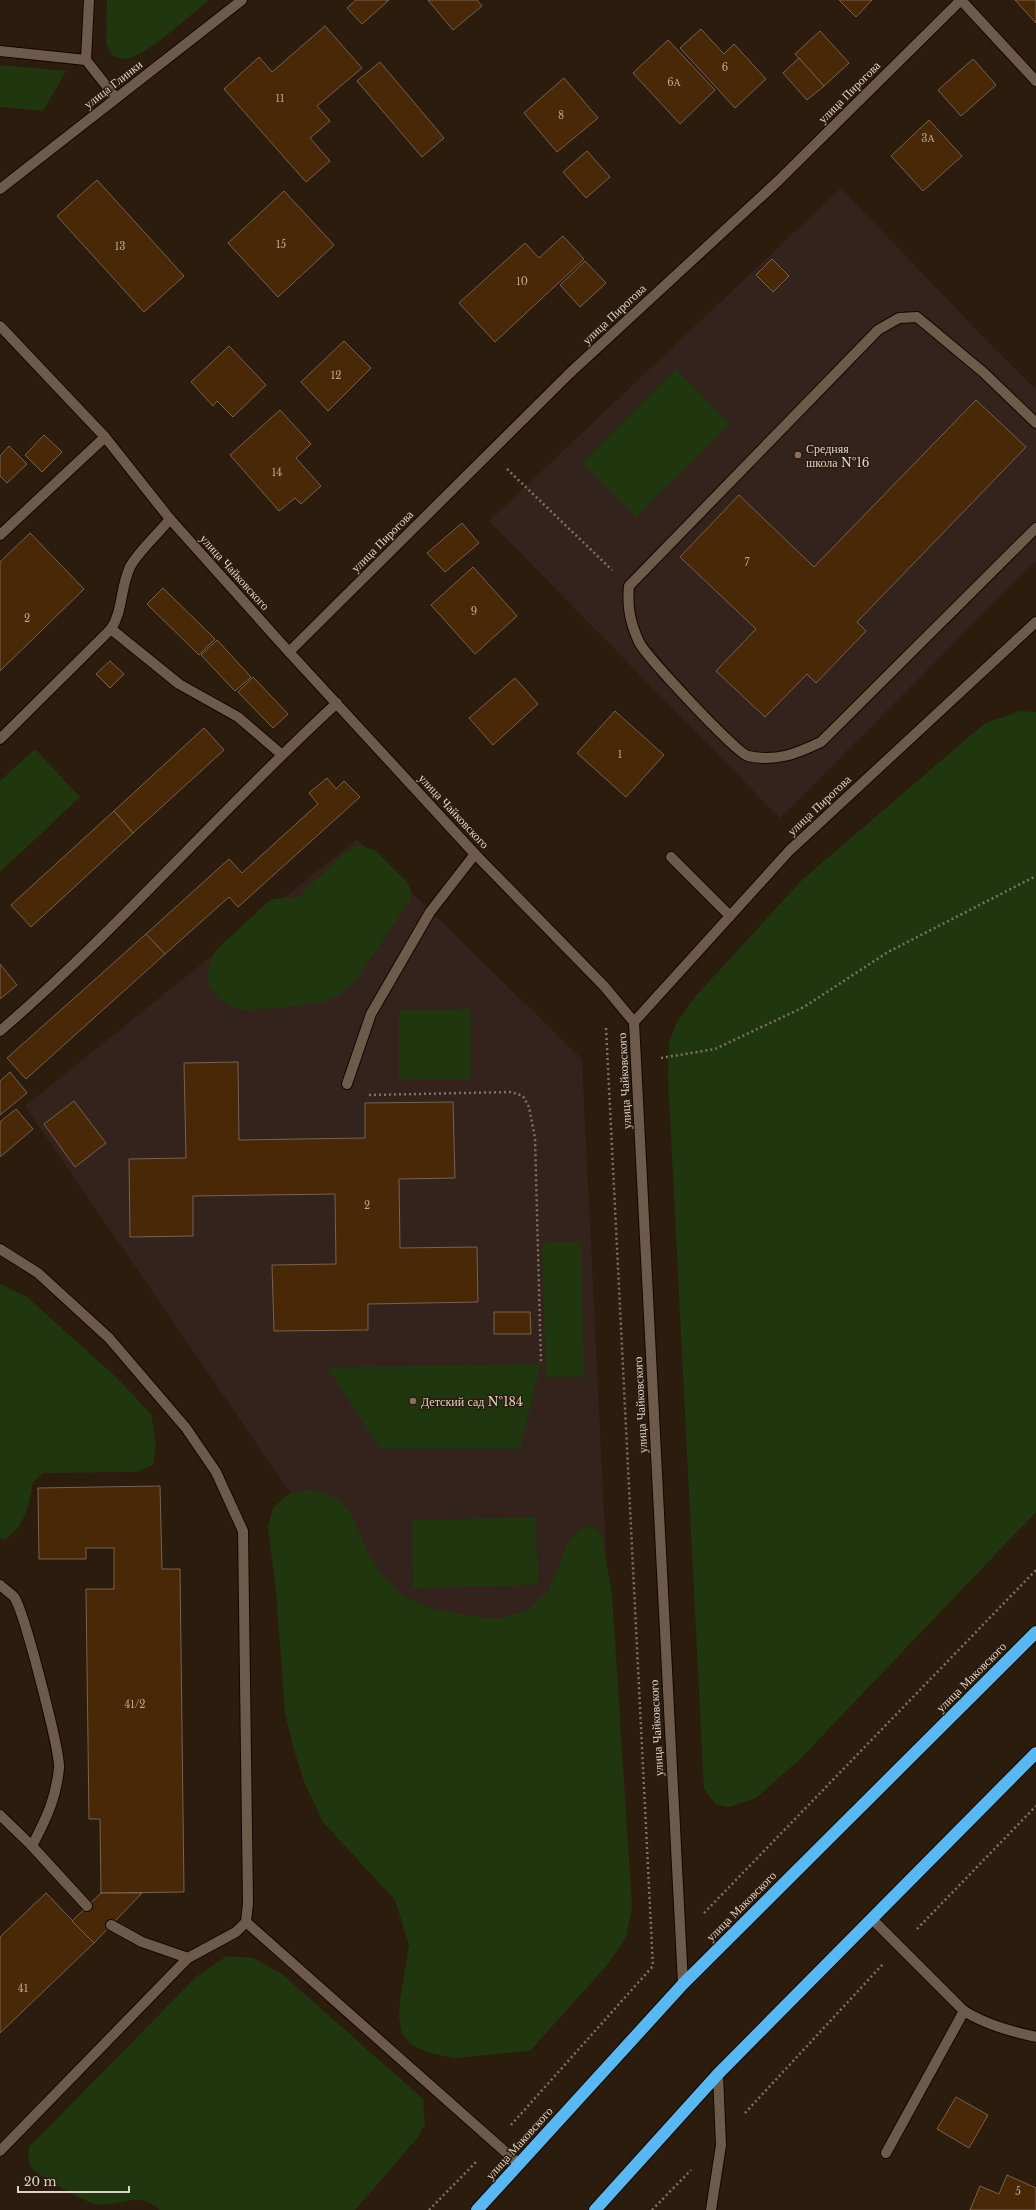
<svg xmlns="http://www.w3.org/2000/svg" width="1036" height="2210" font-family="'Libre Baskerville',serif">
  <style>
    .education { fill: #34221c }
    .green { fill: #20360f }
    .building { fill: #482807; stroke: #756252 }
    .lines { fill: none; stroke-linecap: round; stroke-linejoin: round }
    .lane-casing { stroke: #130600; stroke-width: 12 }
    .street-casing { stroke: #130600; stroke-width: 12 }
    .highway-casing { stroke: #130600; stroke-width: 14 }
    .path { stroke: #807266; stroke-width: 2.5; stroke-dasharray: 2 3; stroke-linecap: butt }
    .lane { stroke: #6d5a4a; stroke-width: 10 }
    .street { stroke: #6d5a4a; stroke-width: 10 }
    .highway { stroke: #59b8f2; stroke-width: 12 }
    .education-dot { fill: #8d6e63; stroke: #2c1c0e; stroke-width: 1.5 }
    .labels { text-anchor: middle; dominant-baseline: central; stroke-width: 3; stroke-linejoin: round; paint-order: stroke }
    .number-label { font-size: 10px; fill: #b8a899 }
    .street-label { font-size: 12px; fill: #ded3ca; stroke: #2c1c0e }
    .poi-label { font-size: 12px; fill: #ded3ca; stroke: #2c1c0e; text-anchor: start }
  </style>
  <rect width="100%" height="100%" fill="#2c1c0e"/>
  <g class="education">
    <polygon points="841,188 990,344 1036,389 1036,561 780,818 489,521"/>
    <polygon points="357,839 582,1059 613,1697 437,1707 25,1106"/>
  </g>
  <g class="green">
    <path d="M107,0H209C187,17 155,49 130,58C124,60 118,58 112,55L106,44Z"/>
    <polygon points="0,65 66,71 43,111 0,107"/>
    <polygon points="676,369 730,424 636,517 582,463"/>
    <polygon points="1020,711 1036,712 1036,1512 801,1758 756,1798 729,1807 715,1804 704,1789 668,1077 669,1043 676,1024 694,998 802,880 984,724"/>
    <polygon points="35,749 80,797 0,872 0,781"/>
    <polygon points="360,845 376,851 406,881 411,890 410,900 355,982 337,996 324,1002 274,1009 238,1010 221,1001 208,985 208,968 216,950 270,900 285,897 296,899 345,852"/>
    <polygon points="471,1009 471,1079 399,1079 399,1010"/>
    <polygon points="581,1241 584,1377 546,1377 542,1243"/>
    <path d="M0,1284L27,1297L117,1378L151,1414L156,1446L153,1465L137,1472L43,1473L33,1482C30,1504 24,1528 4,1540L0,1538Z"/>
    <polygon points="541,1364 520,1449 380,1449 327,1367"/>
    <polygon points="305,1490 326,1493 340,1501 352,1514 368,1553 382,1575 402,1595 430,1608 465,1615 499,1619 528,1610 548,1591 569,1540 578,1530 590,1526 601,1532 612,1594 632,1907 626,1938 608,1964 530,2051 455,2058 429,2053 410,2044 402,2034 399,2018 400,2000 409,1945 395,1900 323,1822 305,1784 294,1750 285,1713 276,1591 268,1527 273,1508 287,1495"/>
    <polygon points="536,1517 538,1585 413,1588 412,1520"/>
    <path d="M227,1956L253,1958L282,1974L423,2099L425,2125L418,2137L355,2210H160C137,2189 118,2208 95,2204C87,2203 36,2174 32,2168C27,2162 29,2153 29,2147L197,1976Z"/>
  </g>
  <g class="building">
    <polygon points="356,0 389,0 362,24 347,8"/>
    <polygon points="428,0 477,0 482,6 453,30"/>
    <polygon points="839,0 872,0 856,17"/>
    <polygon points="1015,0 1036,0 1036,23"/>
    <polygon points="325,26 362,68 317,106 330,121 310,138 330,161 306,182 224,89 259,57 272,72"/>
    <polygon points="701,29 724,54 734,44 766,79 735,108 680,48"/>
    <polygon points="820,31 849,63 824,86 795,54"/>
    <polygon points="668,40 715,90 680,124 633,73"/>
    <polygon points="799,58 824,86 807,100 783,73"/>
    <polygon points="973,59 996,85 961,116 938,90"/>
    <polygon points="380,62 444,138 422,157 357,81"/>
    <polygon points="564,78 598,118 557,152 524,113"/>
    <polygon points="929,120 962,156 923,191 891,156"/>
    <polygon points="587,151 610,177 586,198 563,172"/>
    <polygon points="97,180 184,276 144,312 57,216"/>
    <polygon points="284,191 334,245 278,297 228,243"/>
    <polygon points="563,236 584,259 495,342 459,303 525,243 539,258"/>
    <polygon points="772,259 789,276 773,292 756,275"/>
    <polygon points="585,261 606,283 580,307 560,285"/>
    <polygon points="344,341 371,368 328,411 301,382"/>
    <polygon points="229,346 266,385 233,417 217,401 213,406 191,382"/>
    <polygon points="976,400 1026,447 857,622 866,631 816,683 807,674 765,717 716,671 756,629 680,557 739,495 814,567"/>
    <polygon points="280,410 311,444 296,458 321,486 301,504 295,498 279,511 230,455"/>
    <polygon points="44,435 62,452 42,472 25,455"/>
    <polygon points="9,446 27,464 7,483 0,476 0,456"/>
    <polygon points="462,523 479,543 445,572 427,553"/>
    <polygon points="30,533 84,589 0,671 0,562"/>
    <polygon points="473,567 517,616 475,654 431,605"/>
    <polygon points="163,588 215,639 199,655 147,604"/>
    <polygon points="217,640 251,677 235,691 201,655"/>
    <polygon points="110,661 124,674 110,688 96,674"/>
    <polygon points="253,677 288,714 273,728 238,692"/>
    <polygon points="515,678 538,704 493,745 469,718"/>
    <polygon points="615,711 664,755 626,797 577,753"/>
    <polygon points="204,728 224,750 133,833 114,811"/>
    <polygon points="327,778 336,789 344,781 360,797 238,907 229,897 165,954 146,934 229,859 242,873 318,804 309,793"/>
    <polygon points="114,811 133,833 31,927 11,905"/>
    <polygon points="146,934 165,954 26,1079 7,1058"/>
    <polygon points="0,964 17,985 0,999"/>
    <polygon points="238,1062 239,1140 365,1138 365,1103 453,1102 455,1178 399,1179 400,1248 477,1247 478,1302 368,1304 368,1330 274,1331 272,1265 336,1264 335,1194 193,1196 193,1236 130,1237 129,1159 186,1158 184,1063"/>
    <polygon points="10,1072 27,1093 0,1115 0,1081"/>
    <polygon points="74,1101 106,1143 75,1167 44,1124"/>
    <polygon points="16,1109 33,1129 0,1157 0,1122"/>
    <polygon points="494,1312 530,1312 531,1334 494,1334"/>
    <polygon points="160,1486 162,1569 180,1569 184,1892 101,1893 100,1819 89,1819 86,1589 114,1589 114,1548 86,1548 86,1559 39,1559 38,1488"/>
    <polygon points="46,1893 94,1943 0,2033 0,1937"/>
    <polygon points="101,1893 142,1893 94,1943 72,1921"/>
    <polygon points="956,2097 988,2115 969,2148 937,2129"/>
    <polygon points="1007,2175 1036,2188 1036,2210 970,2210 980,2186 999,2194"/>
  </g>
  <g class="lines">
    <defs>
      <g id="lane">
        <polyline points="961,0 1036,81"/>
        <polyline points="0,51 86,60 116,98"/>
        <polyline points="86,60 89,0"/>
        <polyline points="0,189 242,0"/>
        <path d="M1036,423L983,372L917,317L899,318L878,330L629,586C627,607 630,622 639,642C646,656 736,753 748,756C776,762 796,754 821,742L1036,528"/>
        <polyline points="0,535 105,437"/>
        <polyline points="111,629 179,684 238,717 281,754"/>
        <polyline points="289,652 571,372 777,182 961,0"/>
        <path d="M0,739L111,629C123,611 120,588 130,567C137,553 159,533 170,519"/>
        <polyline points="671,857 730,916"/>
        <polyline points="634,1022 789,851 1036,622"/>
        <path d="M0,1031C119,929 221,809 337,703"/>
        <polyline points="347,1084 371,1014 430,912 475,854"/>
        <polyline points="0,1249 38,1273 109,1338 186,1428 216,1472 243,1531 248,1903 246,1922 236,1932 188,1958"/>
        <path d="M0,1585C4,1589 11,1593 14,1597C24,1610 60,1751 59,1768C56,1799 46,1819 32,1846"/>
        <polyline points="0,1815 32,1846 87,1906"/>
        <path d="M872,1919L964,2011C987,2025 1010,2031 1036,2037"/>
        <polyline points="246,1922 519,2164"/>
        <polyline points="0,2151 188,1958 142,1942 111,1925"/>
        <polyline points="886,2153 964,2011"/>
      </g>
      <g id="street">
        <polyline points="0,326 105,437 170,519 289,652 475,854 604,986 634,1022 683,1984"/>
        <polyline points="711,2210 721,2145 718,2074"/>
      </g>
      <g id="highway">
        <polyline points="477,2210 683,1984 1036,1632"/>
        <polyline points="595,2210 718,2074 1036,1753"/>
      </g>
    </defs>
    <use href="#lane" class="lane-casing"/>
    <use href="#street" class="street-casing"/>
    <use href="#highway" class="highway-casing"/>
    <g class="path">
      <polyline points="507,469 612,570"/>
      <polyline points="606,1028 653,1967"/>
      <polyline points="661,1058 715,1049 804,1007 888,952 1036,876"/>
      <polyline points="369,1095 511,1092 523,1096 529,1107 535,1138 541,1364"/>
      <polyline points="704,1913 1036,1570"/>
      <polyline points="917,1929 1036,1806"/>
      <polyline points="745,2113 883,1964"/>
      <polyline points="511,2125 653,1966"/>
      <polyline points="429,2210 478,2160"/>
      <polyline points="652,2210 691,2170"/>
    </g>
    <use href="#lane" class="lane"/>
    <use href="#street" class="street"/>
    <use href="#highway" class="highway"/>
  </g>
  <g class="education-dot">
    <circle cx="798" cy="455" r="4"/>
    <circle cx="413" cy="1401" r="4"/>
  </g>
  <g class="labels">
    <g class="number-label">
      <text x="725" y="67">6</text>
      <text x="674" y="82">6А</text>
      <text x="280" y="98">11</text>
      <text x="561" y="115">8</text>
      <text x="928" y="138">3А</text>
      <text x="281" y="244">15</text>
      <text x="120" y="246">13</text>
      <text x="522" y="281">10</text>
      <text x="336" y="375">12</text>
      <text x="277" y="472">14</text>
      <text x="747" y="562">7</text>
      <text x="474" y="611">9</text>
      <text x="27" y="618">2</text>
      <text x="620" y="754">1</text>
      <text x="367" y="1205">2</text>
      <text x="135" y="1704">41/2</text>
      <text x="23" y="1988">41</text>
      <text x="1018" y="2191">5</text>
    </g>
    <g class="street-label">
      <text transform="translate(113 84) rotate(-38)">улица Глинки</text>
      <text transform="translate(849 92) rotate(-45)">улица Пирогова</text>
      <text transform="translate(614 314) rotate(-43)">улица Пирогова</text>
      <text transform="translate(382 541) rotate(-45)">улица Пирогова</text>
      <text transform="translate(235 572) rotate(48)">улица Чайковского</text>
      <text transform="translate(819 805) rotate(-43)">улица Пирогова</text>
      <text transform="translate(454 811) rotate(47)">улица Чайковского</text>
      <text transform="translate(624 1081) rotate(-93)">улица Чайковского</text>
      <text transform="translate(640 1405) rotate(-93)">улица Чайковского</text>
      <text transform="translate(971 1677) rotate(-45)">улица Маковского</text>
      <text transform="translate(656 1728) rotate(-93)">улица Чайковского</text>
      <text transform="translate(741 1906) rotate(-45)">улица Маковского</text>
      <text transform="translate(519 2143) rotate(-48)">улица Маковского</text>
    </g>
    <g class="poi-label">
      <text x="806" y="448">Средняя<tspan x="806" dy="14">школа №16</tspan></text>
      <text x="421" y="1401">Детский сад №184</text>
    </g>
  </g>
  <path d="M18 2186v6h111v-6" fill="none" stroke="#ded3ca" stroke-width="2"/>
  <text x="24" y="2186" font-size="12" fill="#ded3ca" stroke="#2c1c0e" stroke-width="3" paint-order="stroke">20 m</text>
</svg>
